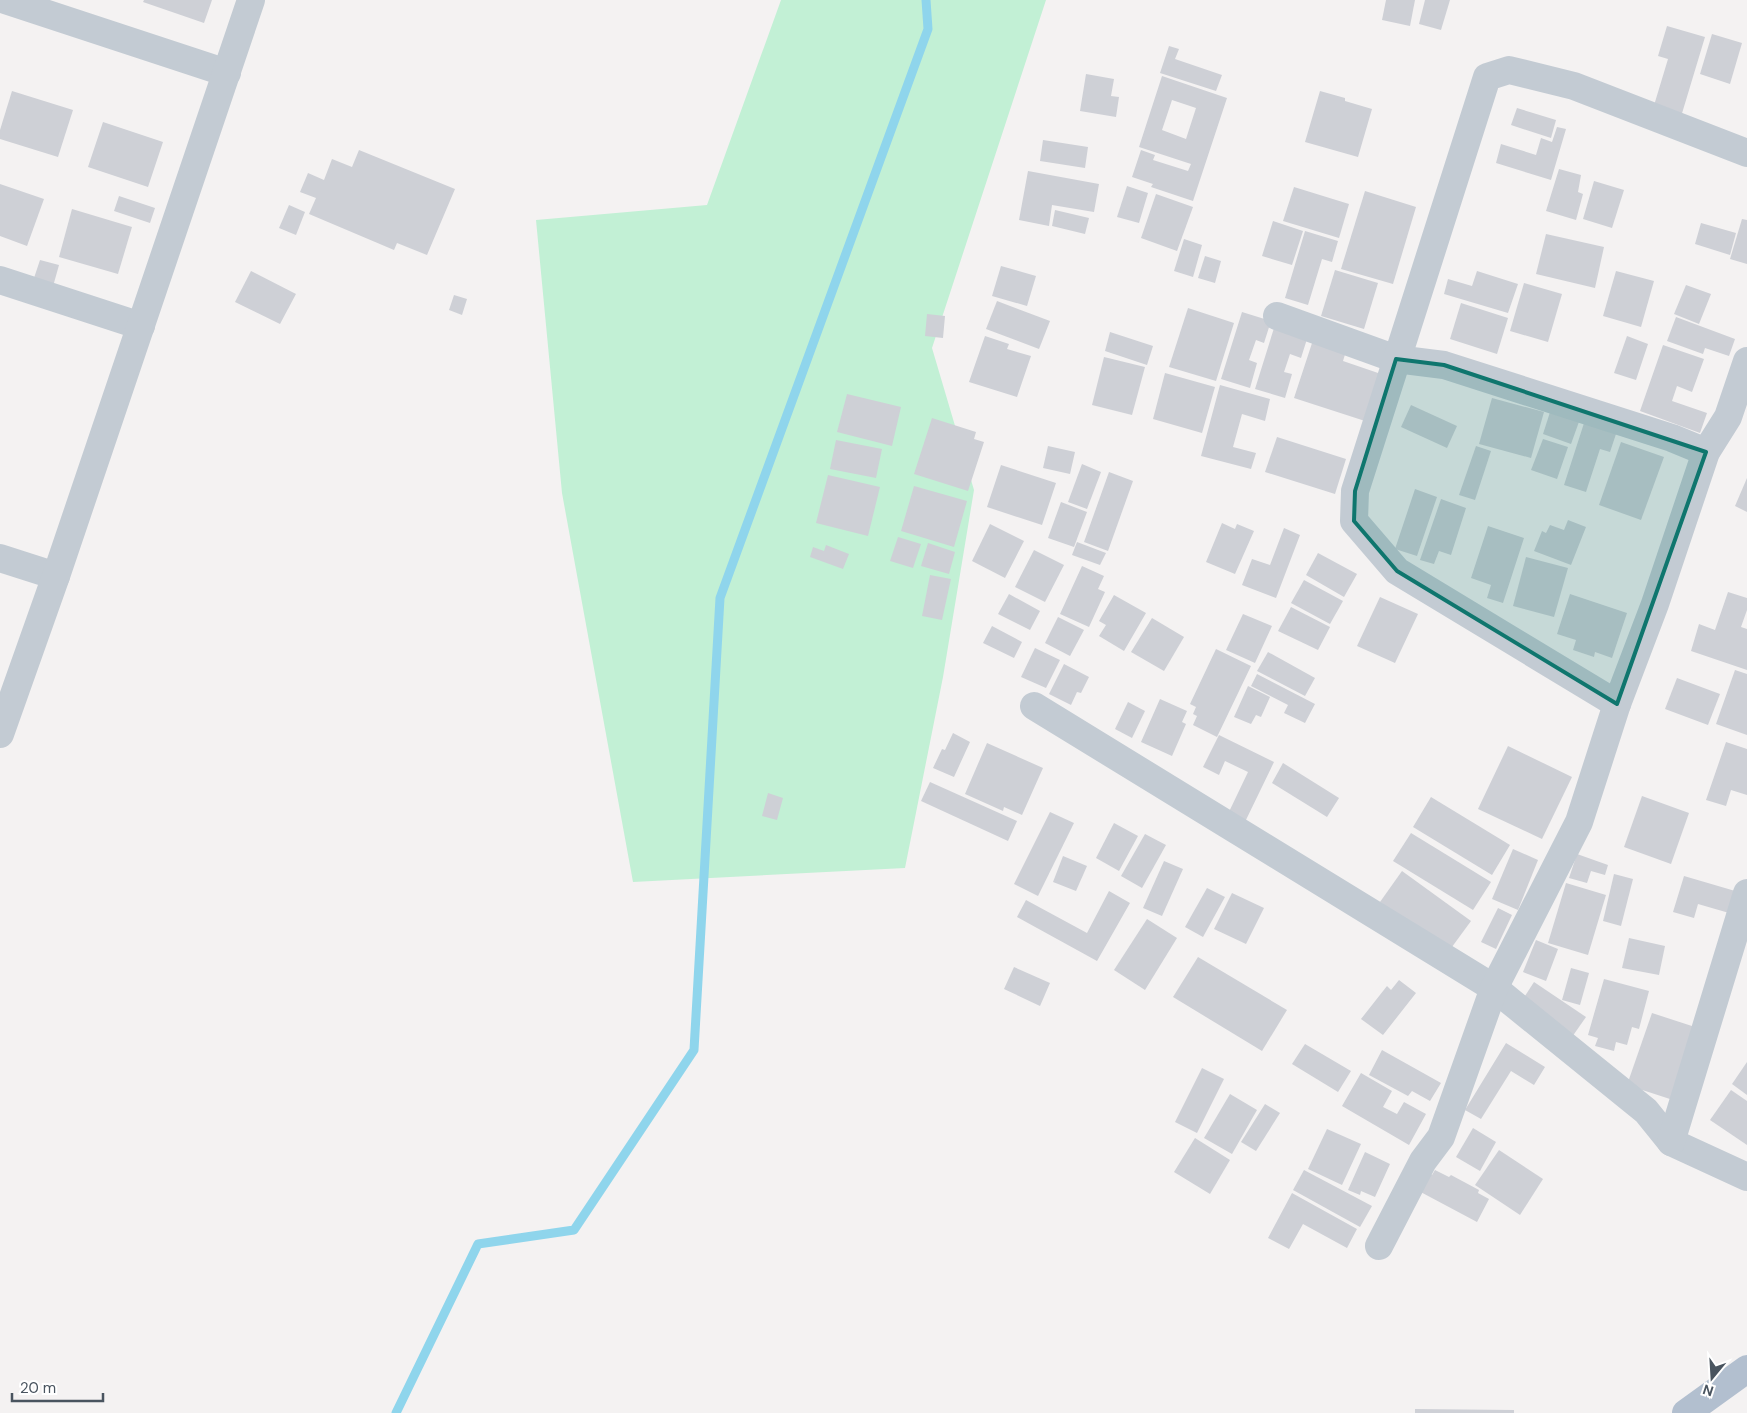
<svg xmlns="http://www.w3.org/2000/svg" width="1747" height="1413" font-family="'DM Sans',sans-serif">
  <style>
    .green { fill: #c2f0d5 }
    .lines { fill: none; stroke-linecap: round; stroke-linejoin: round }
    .stream { stroke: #8fd5ec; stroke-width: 9 }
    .building { fill: #ced0d6; fill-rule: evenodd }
    .minor { stroke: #c3cbd3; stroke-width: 28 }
    .major { stroke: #b2bfcf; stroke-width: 28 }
    .marked { fill: #0f766e; fill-opacity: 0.2; stroke: #0f766e; stroke-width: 4; stroke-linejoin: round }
  </style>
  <rect width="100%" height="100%" fill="#f4f2f2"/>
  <polygon class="green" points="781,0 1046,0 932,348 974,490 943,677 905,868 633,882 562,493 536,220 707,205"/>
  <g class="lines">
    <polyline class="stream" points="396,1413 478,1244 574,1230 694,1050 720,598 928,29 926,0"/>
  </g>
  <g class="building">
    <polygon points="144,0 212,0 204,23 143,2"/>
    <polygon points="1386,0 1415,0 1410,26 1382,20"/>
    <polygon points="1425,0 1450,0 1441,30 1419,24"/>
    <polygon points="1667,26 1705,37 1680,120 1652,112 1668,59 1658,56"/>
    <polygon points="1712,34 1742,43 1730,84 1700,74"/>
    <polygon points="1169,46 1179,49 1175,59 1222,75 1216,91 1160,73"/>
    <polygon points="1086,74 1114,79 1111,96 1119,97 1116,117 1080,111"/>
    <path d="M1162,76L1227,98L1193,201L1151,187L1153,184L1132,177L1141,150L1155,155L1153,160L1188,171L1191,164L1139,147ZM1172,100L1196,108L1186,139L1162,130Z"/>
    <polygon points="12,91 73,110 58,157 0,139 0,130"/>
    <polygon points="1320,91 1345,98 1345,101 1372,109 1358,157 1305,142"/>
    <polygon points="1517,108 1556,120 1551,138 1511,125"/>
    <polygon points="103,122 163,142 148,187 88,167"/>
    <polygon points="1557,127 1566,129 1551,180 1496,163 1501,144 1536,155 1541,138 1552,142"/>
    <polygon points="1043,140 1088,147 1085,168 1040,161"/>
    <polygon points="359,150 455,189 427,255 397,243 394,250 309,214 316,198 300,192 308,173 324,180 332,159 352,167"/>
    <polygon points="1559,169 1581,175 1578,192 1583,194 1576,220 1546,211"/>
    <polygon points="1028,171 1099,184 1094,212 1052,205 1049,226 1019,220"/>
    <polygon points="1594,181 1624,190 1612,228 1583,219"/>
    <polygon points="0,184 44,199 27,246 0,236"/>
    <polygon points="1127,186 1148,193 1139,223 1117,217"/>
    <polygon points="1294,187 1349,204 1339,238 1283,221"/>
    <polygon points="1365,191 1416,207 1393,284 1341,269"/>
    <polygon points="1156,194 1193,207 1177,251 1141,238"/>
    <polygon points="119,196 155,208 150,223 114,211"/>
    <polygon points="289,205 305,212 296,235 279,228"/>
    <polygon points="72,209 132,227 118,274 59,257"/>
    <polygon points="1055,210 1089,218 1085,234 1052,226"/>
    <polygon points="1742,219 1747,220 1747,264 1730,259"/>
    <polygon points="1273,221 1303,231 1292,265 1262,256"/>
    <polygon points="1701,223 1736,233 1730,255 1695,244"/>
    <polygon points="1305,231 1338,241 1332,262 1322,259 1308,305 1285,298"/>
    <polygon points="1546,234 1604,247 1595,288 1536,274"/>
    <polygon points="1184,239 1202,245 1193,277 1174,271"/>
    <polygon points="1205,256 1221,261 1215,283 1198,278"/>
    <polygon points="40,260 59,265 52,290 32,284"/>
    <polygon points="1001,266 1036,276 1027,306 992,296"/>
    <polygon points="1335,270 1378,283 1364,329 1321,316"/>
    <polygon points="251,271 296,294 280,324 235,302"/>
    <polygon points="1477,271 1518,284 1508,313 1444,294 1448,279 1472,286"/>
    <polygon points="1616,271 1654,281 1641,327 1603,316"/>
    <polygon points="1524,283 1562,294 1548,342 1510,331"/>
    <polygon points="1686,285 1711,294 1699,324 1674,314"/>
    <polygon points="454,295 467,299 462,315 449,310"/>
    <polygon points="997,301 1050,321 1039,349 986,329"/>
    <polygon points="1461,303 1508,318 1497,354 1450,339"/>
    <polygon points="1188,308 1234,323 1216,381 1169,367"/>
    <polygon points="1242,312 1271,321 1264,343 1256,340 1249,360 1257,363 1250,388 1221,379"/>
    <polygon points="927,314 945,316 943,338 925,336"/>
    <polygon points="1676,317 1735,339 1729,356 1705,348 1703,354 1667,341"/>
    <polygon points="1274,328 1307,339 1301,358 1290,354 1284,372 1292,374 1285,398 1255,389"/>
    <polygon points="1110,332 1153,346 1147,365 1105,351"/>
    <polygon points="985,336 1009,344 1007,349 1031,356 1017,397 969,382"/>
    <polygon points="1627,336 1648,344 1636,380 1614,373"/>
    <polygon points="1314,337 1347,348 1343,361 1381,374 1365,421 1294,398"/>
    <polygon points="1663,345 1704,359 1692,392 1677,386 1672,401 1707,413 1700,433 1640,411"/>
    <polygon points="1104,357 1145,367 1132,415 1092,405"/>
    <polygon points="1165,373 1215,387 1202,433 1153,419"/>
    <polygon points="1220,385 1270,399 1265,421 1242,414 1233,447 1256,453 1251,469 1201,456"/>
    <polygon points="847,394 901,407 892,446 837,432"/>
    <polygon points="1492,398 1544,412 1531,458 1479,444"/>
    <polygon points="1411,405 1457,426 1447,448 1401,427"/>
    <polygon points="1551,409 1580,419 1571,444 1543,434"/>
    <polygon points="932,418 976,432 974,439 984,442 968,491 914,474"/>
    <polygon points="1585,420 1617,431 1610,452 1600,449 1586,492 1564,485"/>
    <polygon points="1277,437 1346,459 1335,494 1265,472"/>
    <polygon points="1543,439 1568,447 1557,479 1531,470"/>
    <polygon points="836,440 882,449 876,478 830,469"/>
    <polygon points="1621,442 1664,457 1641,520 1599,505"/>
    <polygon points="1048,446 1075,452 1070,474 1043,468"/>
    <polygon points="1476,446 1491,451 1475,500 1459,495"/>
    <polygon points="1082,464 1101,472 1087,509 1068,502"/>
    <polygon points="1001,465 1056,483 1042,525 987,507"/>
    <polygon points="1109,472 1133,481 1108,551 1084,542"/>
    <polygon points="828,475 880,487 868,536 816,523"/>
    <polygon points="1747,478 1747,512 1735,506"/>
    <polygon points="914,486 967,501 954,547 901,531"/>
    <polygon points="1415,489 1437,497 1417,556 1395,549"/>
    <polygon points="1441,499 1466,508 1451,555 1439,551 1434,564 1420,560"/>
    <polygon points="1061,502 1087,512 1074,547 1048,538"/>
    <polygon points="1568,520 1586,527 1571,565 1534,551 1542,531 1546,533 1550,525 1564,530"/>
    <polygon points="1222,523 1235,529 1237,524 1254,531 1235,574 1206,562"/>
    <polygon points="990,524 1024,541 1005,578 972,561"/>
    <polygon points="1488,526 1524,538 1503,603 1487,598 1491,585 1471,578"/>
    <polygon points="1284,528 1300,535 1276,598 1242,585 1252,559 1270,565"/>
    <polygon points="898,537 921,544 913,568 890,561"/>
    <polygon points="1077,542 1106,553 1100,565 1072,555"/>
    <polygon points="928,543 955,552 949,574 921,566"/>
    <polygon points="826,545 849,554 843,569 810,557 813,547 824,551"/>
    <polygon points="1034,550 1064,565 1045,602 1015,587"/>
    <polygon points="1318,553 1357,574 1344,597 1306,575"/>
    <polygon points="1526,557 1568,568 1554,617 1513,606"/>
    <polygon points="1082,566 1104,576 1098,589 1105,592 1089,627 1060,614"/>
    <polygon points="930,575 951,579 942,620 922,616"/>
    <polygon points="1304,580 1343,601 1330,624 1291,603"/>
    <polygon points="1728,592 1747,598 1747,610 1741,627 1747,629 1747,670 1691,651 1699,624 1715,630"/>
    <polygon points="1009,594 1040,611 1030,630 998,614"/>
    <polygon points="1570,594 1627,613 1612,658 1595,652 1594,657 1573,650 1576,640 1557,634"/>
    <polygon points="1114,595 1146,613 1124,651 1099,636 1106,625 1099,621"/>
    <polygon points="1380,597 1418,614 1395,663 1357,646"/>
    <polygon points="1291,607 1330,627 1318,650 1278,631"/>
    <polygon points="1243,614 1272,626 1255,663 1226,650"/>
    <polygon points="1058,617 1084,630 1070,656 1045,643"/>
    <polygon points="1152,618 1184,637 1164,671 1131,652"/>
    <polygon points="992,626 1022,642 1014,658 983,643"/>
    <polygon points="1035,648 1060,660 1046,688 1021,677"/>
    <polygon points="1216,649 1251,666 1217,737 1193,725 1197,716 1193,714 1196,707 1190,704"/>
    <polygon points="1268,652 1315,678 1305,696 1257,671"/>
    <polygon points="1064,664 1089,677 1081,693 1077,692 1071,705 1049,694"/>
    <polygon points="1735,670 1747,674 1747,735 1716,724"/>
    <polygon points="1257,674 1315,704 1305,723 1284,713 1288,705 1251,686"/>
    <polygon points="1677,678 1720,694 1708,725 1665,709"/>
    <polygon points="1248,686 1270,697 1261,717 1256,715 1251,724 1234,717"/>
    <polygon points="1160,699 1187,711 1182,722 1186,724 1172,756 1141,742"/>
    <polygon points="1128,702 1145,711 1132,738 1115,729"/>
    <polygon points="953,733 970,742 954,777 933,768 942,749 945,750"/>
    <polygon points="1219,735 1274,762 1244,824 1227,816 1248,772 1225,761 1219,775 1203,767"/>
    <polygon points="1726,742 1747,749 1747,795 1731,790 1726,806 1706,800"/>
    <polygon points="987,743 1043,768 1022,815 1004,807 1003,811 965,794"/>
    <polygon points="1508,746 1572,777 1542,839 1478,809"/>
    <polygon points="1283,763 1339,798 1327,817 1272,783"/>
    <polygon points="930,782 1017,821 1008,841 921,801"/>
    <polygon points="768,793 783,798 777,820 762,816"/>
    <polygon points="1642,796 1689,813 1671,864 1624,847"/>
    <polygon points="1431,797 1510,845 1492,875 1413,827"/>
    <polygon points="1050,812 1074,823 1038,896 1014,884"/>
    <polygon points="1114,823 1138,836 1119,871 1096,858"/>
    <polygon points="1411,833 1491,882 1473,910 1393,861"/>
    <polygon points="1145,834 1166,845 1142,888 1121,876"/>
    <polygon points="1513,849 1538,860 1518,910 1492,899"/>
    <polygon points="1577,854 1608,865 1605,875 1591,871 1587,883 1569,878"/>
    <polygon points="1063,856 1087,866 1076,891 1053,882"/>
    <polygon points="1164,861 1183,869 1162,916 1143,908"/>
    <polygon points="1402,871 1471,921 1449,951 1380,902"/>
    <polygon points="1614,874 1633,879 1621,926 1603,921"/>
    <polygon points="1684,876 1742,893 1736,915 1698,904 1694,918 1673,912"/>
    <polygon points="1566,883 1606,895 1588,955 1548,943"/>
    <polygon points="1207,888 1225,897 1203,937 1185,927"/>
    <polygon points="1109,891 1130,903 1097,961 1017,917 1026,900 1087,933"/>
    <polygon points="1232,893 1264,908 1246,944 1214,929"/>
    <polygon points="1498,908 1512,915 1496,949 1481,942"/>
    <polygon points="1147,919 1177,938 1145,990 1114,970"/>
    <polygon points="1629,938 1665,946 1659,975 1622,968"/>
    <polygon points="1536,940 1558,949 1546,981 1523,972"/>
    <polygon points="1198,957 1287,1010 1262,1051 1173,997"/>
    <polygon points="1014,967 1050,983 1040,1006 1004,989"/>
    <polygon points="1571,968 1589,973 1580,1005 1562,1000"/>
    <polygon points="1604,979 1649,991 1639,1029 1632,1027 1627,1045 1616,1042 1614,1051 1595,1046 1598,1038 1588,1035"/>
    <polygon points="1399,980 1416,993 1383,1035 1361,1019 1387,986 1391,990"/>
    <polygon points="1534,982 1586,1017 1572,1037 1521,1002"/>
    <polygon points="1652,1013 1698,1028 1673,1100 1627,1085"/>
    <polygon points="1506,1043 1545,1067 1534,1085 1511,1071 1481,1119 1465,1110"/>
    <polygon points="1305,1044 1351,1071 1338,1092 1292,1064"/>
    <polygon points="1382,1050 1441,1083 1430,1101 1412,1091 1408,1096 1369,1075"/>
    <polygon points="1747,1062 1747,1095 1732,1084"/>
    <polygon points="1202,1068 1224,1079 1197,1133 1175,1122"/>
    <polygon points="1361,1073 1392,1091 1383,1107 1397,1114 1404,1102 1426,1114 1409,1145 1342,1106"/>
    <polygon points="1731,1090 1747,1101 1747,1145 1710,1120"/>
    <polygon points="1230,1094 1257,1110 1232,1154 1204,1138"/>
    <polygon points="1265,1104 1280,1113 1256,1151 1241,1142"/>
    <polygon points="1473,1128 1496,1142 1480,1171 1456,1157"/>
    <polygon points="1327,1129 1361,1144 1342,1185 1308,1169"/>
    <polygon points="1195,1138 1230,1160 1210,1194 1174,1172"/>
    <polygon points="1499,1150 1543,1179 1520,1215 1475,1185"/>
    <polygon points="1365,1152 1390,1164 1375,1197 1361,1191 1360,1195 1348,1190"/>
    <polygon points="1304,1170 1372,1206 1360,1227 1293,1190"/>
    <polygon points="1435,1170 1449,1177 1451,1175 1479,1190 1478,1193 1489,1199 1477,1222 1415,1189 1424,1171 1432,1175"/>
    <polygon points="1292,1193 1357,1229 1347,1248 1303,1224 1289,1249 1268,1238"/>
    <polygon points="1415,1409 1514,1410 1514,1413 1415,1413"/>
  </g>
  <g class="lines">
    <g class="minor">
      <polyline points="5,0 227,73"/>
      <polyline points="0,280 141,326"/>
      <polyline points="1277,316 1396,359 1444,365 1672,438 1706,452"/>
      <polyline points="0,558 56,576"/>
      <polyline points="1617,704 1397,571 1354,521 1355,491 1487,77 1509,70 1574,86 1747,153"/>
      <polyline points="1034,706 1494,988 1646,1111 1671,1142 1747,1177"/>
      <polyline points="0,734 56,576 251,0"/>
      <polyline points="1671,1142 1747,893"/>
      <polyline points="1379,1246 1423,1161 1441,1137 1494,988 1579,822 1617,704 1655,604 1706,452 1728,417 1747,361"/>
    </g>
    <polyline class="major" points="1686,1413 1747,1369"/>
  </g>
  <path class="marked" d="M1396,359L1444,365L1706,452L1617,704L1397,571L1354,521L1355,491Z"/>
  <g transform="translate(1712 1378) rotate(198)" stroke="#ffffff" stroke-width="4" paint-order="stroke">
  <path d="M0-4L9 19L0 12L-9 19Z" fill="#49545f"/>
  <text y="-8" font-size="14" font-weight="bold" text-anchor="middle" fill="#49545f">N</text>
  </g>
  <path d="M12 1393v8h91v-8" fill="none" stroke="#49545f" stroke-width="2.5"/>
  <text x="20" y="1393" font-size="15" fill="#49545f" stroke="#ffffff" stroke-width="4" paint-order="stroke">20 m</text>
</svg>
